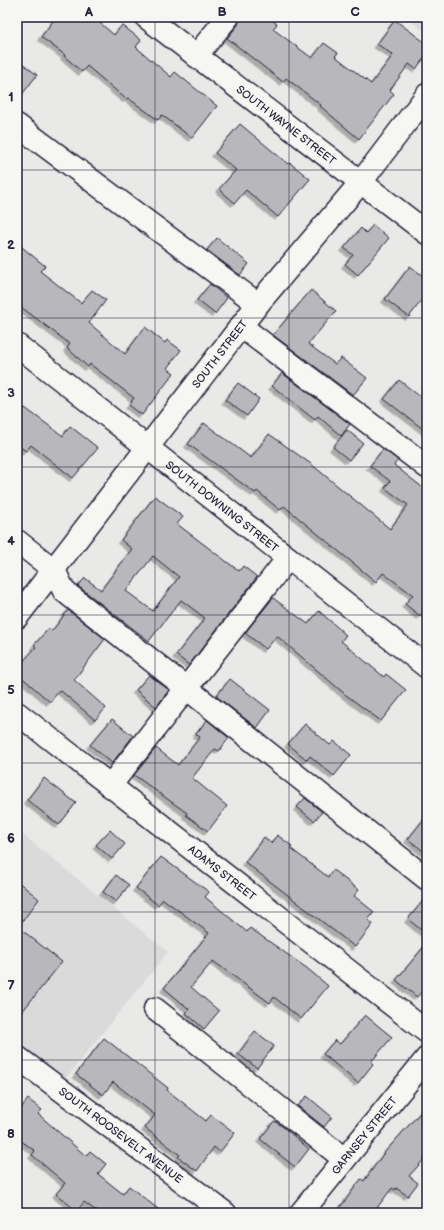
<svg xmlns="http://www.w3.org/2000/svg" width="444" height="1230" font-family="'Balsamiq Sans',sans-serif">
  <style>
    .built { fill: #dadada }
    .building { fill: #b8b8bc; stroke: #22223b; fill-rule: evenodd; filter: url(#shadow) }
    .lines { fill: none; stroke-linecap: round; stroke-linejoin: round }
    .minor-casing { stroke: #22223b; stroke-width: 25 }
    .minor { stroke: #f6f6f2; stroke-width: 22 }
    .grid { fill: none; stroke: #22223b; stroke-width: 1; stroke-opacity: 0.55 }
    .labels { text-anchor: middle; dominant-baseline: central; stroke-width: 3; stroke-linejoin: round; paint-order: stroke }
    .street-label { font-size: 11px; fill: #22223b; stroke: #f6f6f2 }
    .neatline { fill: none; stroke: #22223b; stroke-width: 1.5 }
    .grid-label { font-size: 13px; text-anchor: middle; font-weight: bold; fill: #22223b }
  </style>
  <defs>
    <filter id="shadow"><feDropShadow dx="-3.5" dy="3.5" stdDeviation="0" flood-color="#0004"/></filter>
  </defs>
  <rect width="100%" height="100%" fill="#e9e9e7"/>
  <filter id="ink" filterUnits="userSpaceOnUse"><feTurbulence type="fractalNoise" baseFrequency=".025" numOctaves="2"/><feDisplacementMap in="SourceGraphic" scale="8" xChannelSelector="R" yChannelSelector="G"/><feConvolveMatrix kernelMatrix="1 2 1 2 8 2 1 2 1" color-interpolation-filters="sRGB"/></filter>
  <g filter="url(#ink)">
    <g class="built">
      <polygon points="406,17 427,17 427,33"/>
      <polygon points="17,830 168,952 58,1088 17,1057"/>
    </g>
    <g class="building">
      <polygon points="56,17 93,17 114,35 122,25 141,40 136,47 171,77 175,72 217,106 192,138 162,115 158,120 128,98 126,99 87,66 82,72 64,56 65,55 41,37"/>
      <polygon points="240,17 268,17 277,24 273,29 312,58 324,43 338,53 335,56 371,84 393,55 377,44 395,20 427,44 427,54 416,69 409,64 390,90 394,94 359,139 320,106 321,105 286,78 283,82 227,38 238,25"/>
      <polygon points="17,59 37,75 17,101"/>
      <polygon points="240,124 288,164 290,163 310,179 278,217 246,190 235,203 219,189 236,170 215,153"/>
      <polygon points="373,225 389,238 358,275 345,264 353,255 344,248 361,228 366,233"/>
      <polygon points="217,238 249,264 240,275 207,250"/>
      <polygon points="17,243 45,266 40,271 81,303 92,290 106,300 89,323 125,354 145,327 165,343 167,340 181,350 167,368 174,373 142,415 129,405 134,398 90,364 88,367 67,348 70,344 17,304"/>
      <polygon points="410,266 427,279 427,293 409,317 385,299"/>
      <polygon points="210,284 227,298 215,314 197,300"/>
      <polygon points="311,290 336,311 308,344 335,364 341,358 367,378 353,395 273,335"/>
      <polygon points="282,373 350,424 341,436 318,416 315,420 272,386"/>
      <polygon points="399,380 427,402 427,432 384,399"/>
      <polygon points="238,383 259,399 247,416 225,400"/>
      <polygon points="25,408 63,436 70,426 98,448 73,478 31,445 26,451 17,445 17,418"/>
      <polygon points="204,423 251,458 269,434 311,464 390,529 408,505 385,488 390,481 370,466 383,449 398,460 394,465 427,491 427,607 420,616 405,604 413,595 383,573 376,582 284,506 280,510 257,491 255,493 188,444"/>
      <polygon points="347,430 363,443 349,460 333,447"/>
      <path d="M155,496L183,517L177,524L239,571L243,566L257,577L189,665L176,655L205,618L181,600L149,641L78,586L85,578L101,590L132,549L121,540ZM153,556L179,577L153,611L126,591Z"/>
      <polygon points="273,598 308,624 319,611 346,635 341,641 384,677 386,674 406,690 381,721 346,695 277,636 266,649 245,633"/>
      <polygon points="68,610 105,639 74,680 106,708 95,720 60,690 50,702 17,673 17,668 36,647 34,645 49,628 52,631"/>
      <polygon points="149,675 169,690 156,707 136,690"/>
      <polygon points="230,679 270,710 257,728 216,696"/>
      <polygon points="112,719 133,736 112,763 90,745"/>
      <polygon points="207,720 229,738 219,751 215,749 192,778 227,806 208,831 186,815 187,813 134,775 156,748 178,765 200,737 196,734"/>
      <polygon points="305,724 330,745 334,741 351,755 334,776 310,756 307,760 288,744"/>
      <polygon points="44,778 76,803 59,825 27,800"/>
      <polygon points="305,798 322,812 314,821 297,807"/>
      <polygon points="427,815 427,854 408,839"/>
      <polygon points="110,830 125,844 112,859 96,845"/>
      <polygon points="277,835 292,846 290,848 328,877 333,870 359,890 354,896 374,912 368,920 373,924 355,947 245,862 264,837 271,843"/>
      <polygon points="161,857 209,892 205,897 247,932 250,928 308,969 328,986 301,1019 274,997 270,1003 213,961 191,987 219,1011 204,1029 186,1013 189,1009 164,988 209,933 163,899 158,905 136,888"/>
      <polygon points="116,875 129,885 116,902 103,892"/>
      <polygon points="17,881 39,899 18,927 62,962 17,1018"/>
      <polygon points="427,896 427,935 408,919"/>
      <polygon points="427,943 427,985 417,997 396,980"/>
      <polygon points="365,1015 392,1037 371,1062 373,1064 358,1083 323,1054 335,1040 340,1044"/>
      <polygon points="255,1031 274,1046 257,1068 238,1054"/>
      <polygon points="104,1038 168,1088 167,1090 206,1121 211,1115 235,1133 220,1152 214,1147 197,1171 178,1157 180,1155 145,1128 155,1115 113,1082 103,1095 76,1074"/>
      <polygon points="307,1096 332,1117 324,1127 298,1106"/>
      <polygon points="28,1099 42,1110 38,1114 86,1156 90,1151 106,1164 98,1174 123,1194 129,1186 163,1213 99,1213 84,1202 77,1211 56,1194 65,1183 32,1155 35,1151 17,1138 17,1114"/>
      <polygon points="427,1105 427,1156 409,1176 418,1183 408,1196 396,1188 395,1190 392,1188 373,1213 336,1213 361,1179 364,1181 384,1153"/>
      <polygon points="274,1121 282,1126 309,1149 295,1167 260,1139"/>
    </g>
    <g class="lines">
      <defs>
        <g id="minor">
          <path id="s1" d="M146,17L427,233"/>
          <polyline points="196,56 228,17"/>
          <polyline points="17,125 258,304"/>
          <polyline points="242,327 427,467"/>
          <path id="s2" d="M17,345L427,667"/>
          <polyline points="17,541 54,570 64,591 427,879"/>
          <path id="s3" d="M17,617L258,304L361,182L427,95"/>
          <path id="s4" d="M17,713L427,1032"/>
          <polyline points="110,786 288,558"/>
          <polyline points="155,1009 344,1159"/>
          <path id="s5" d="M17,1057L225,1213"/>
          <path id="s6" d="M301,1213L427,1058"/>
        </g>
      </defs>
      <use href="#minor" class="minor-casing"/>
      <use href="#minor" class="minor"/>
    </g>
  </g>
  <path class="grid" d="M155,17V1213M289,17V1213M17,170H427M17,318H427M17,467H427M17,615H427M17,763H427M17,912H427M17,1060H427"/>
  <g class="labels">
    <g class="street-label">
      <text stroke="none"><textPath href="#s1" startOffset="177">SOUTH WAYNE STREET</textPath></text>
      <text stroke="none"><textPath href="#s3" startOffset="332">SOUTH STREET</textPath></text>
      <text stroke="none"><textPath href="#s2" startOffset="261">SOUTH DOWNING STREET</textPath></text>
      <text stroke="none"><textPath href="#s4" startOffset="260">ADAMS STREET</textPath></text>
      <text stroke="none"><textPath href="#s5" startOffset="130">SOUTH ROOSEVELT AVENUE</textPath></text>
      <text stroke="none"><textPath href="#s6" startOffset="100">GARNSEY STREET</textPath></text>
    </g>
  </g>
  <rect width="444" height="1230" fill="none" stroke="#f6f6f2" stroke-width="44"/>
  <rect x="22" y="22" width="400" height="1186" class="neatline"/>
  <g class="grid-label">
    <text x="89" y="16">A</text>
    <text x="222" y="16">B</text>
    <text x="355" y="16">C</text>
    <text x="11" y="101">1</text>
    <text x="11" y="249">2</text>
    <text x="11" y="397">3</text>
    <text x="11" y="545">4</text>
    <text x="11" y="694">5</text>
    <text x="11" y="842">6</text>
    <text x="11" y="990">7</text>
    <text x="11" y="1138">8</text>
  </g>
</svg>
